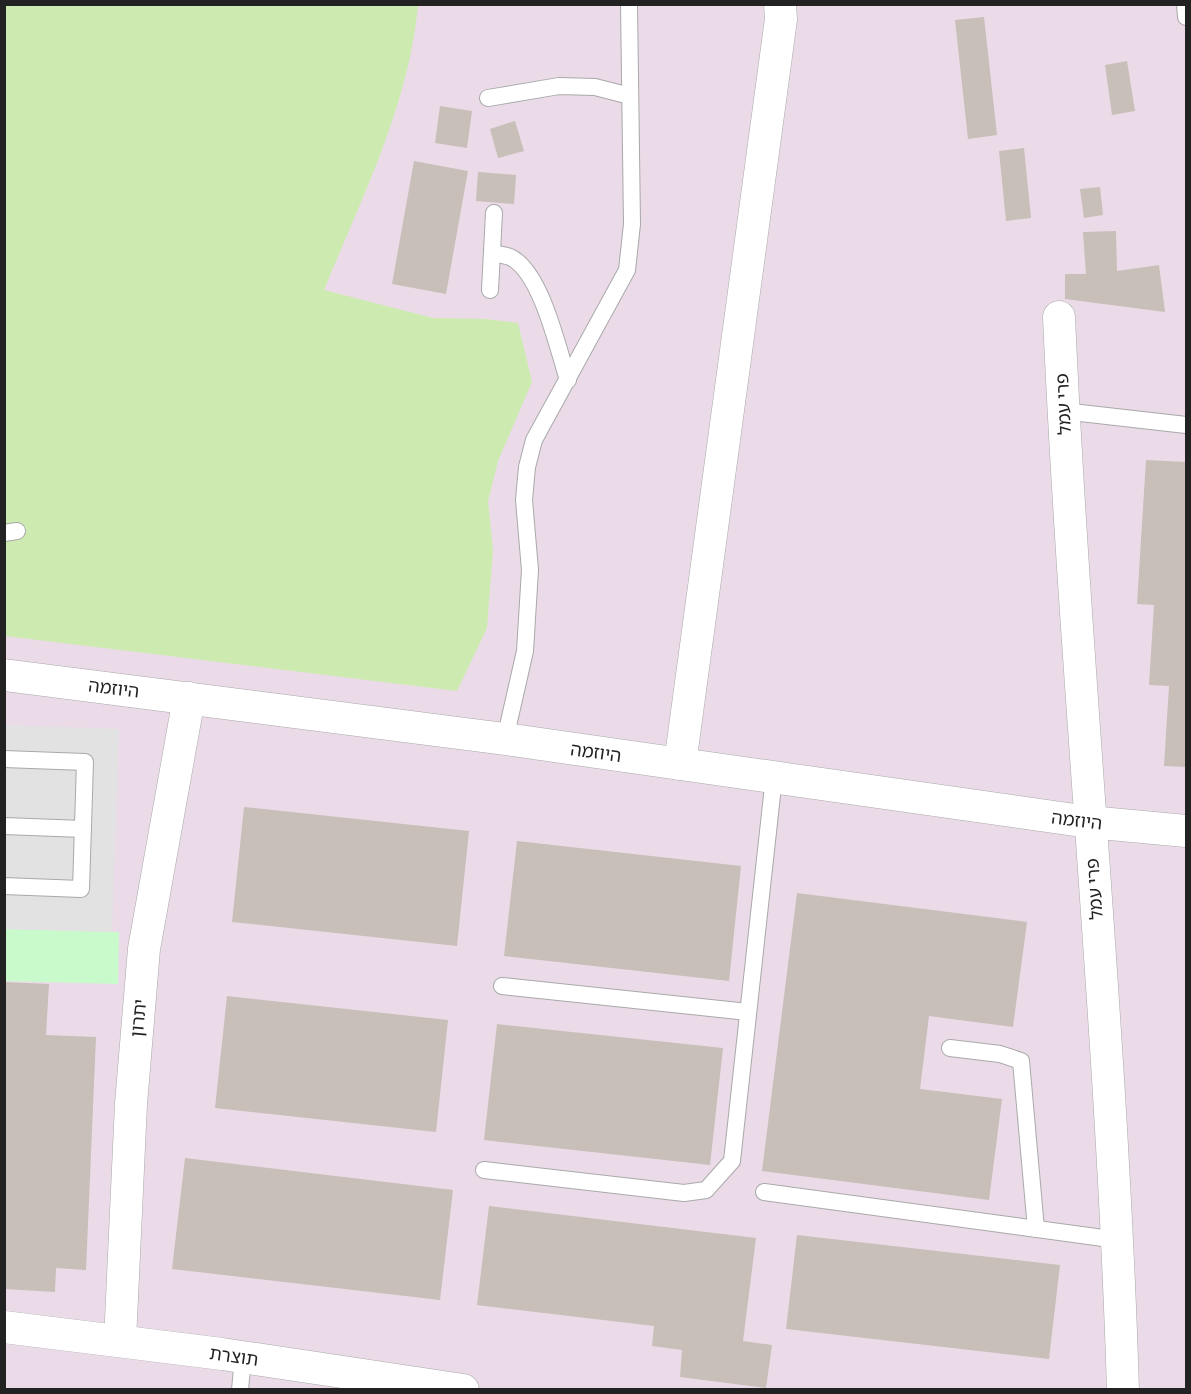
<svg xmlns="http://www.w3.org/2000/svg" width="1191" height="1394" font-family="'Archivo Narrow','Noto Sans Hebrew',sans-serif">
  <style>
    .industrial { fill: #ebdbe8 }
    .grass { fill: #cdebb0 }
    .park { fill: #c8facc }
    .parking { fill: #e2e2e2 }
    .building { fill: #c7bfb8 }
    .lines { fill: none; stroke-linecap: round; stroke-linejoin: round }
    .service-casing { stroke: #a9a9a9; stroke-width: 18 }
    .minor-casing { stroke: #a9a9a9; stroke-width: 33 }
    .service { stroke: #fff; stroke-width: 16 }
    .minor { stroke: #fff; stroke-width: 32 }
    .labels { text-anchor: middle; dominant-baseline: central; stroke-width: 4.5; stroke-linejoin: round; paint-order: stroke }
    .street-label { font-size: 18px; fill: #222; stroke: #fff }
  </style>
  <rect width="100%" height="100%" fill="#f2efe9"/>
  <rect class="industrial" x="5" y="5" width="1181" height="1384"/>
  <path class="grass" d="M5,5H418C409,105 362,197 324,290L433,318L485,319L518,323L532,382L498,461L488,501L493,550L487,628L457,691L5,636Z"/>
  <polygon class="park" points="5,929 119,932 118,984 5,981"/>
  <polygon class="parking" points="5,725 119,729 112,932 5,929"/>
  <g class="building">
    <polygon points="984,17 997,135 968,139 955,20"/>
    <polygon points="1127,61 1135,111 1112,115 1105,65"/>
    <polygon points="440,106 472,111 467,148 435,143"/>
    <polygon points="515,121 524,151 498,158 490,129"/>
    <polygon points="1024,148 1031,218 1006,221 999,151"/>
    <polygon points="414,161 468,171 446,294 392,284"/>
    <polygon points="478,172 516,175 514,204 476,201"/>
    <polygon points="1100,187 1103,215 1084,218 1080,189"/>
    <polygon points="1116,231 1117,271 1159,265 1165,312 1065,299 1065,274 1086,274 1083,232"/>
    <polygon points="1146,460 1186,462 1186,767 1164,766 1169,686 1149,685 1154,605 1137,604"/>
    <polygon points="244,807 469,831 457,946 232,922"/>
    <polygon points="517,841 741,866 729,981 504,956"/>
    <polygon points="797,893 1027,922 1013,1027 929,1016 920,1089 1002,1099 989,1200 762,1171"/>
    <polygon points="4,982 49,984 46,1035 96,1037 86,1270 56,1268 55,1292 4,1289"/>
    <polygon points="227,996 448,1020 436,1132 215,1108"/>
    <polygon points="497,1024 723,1048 710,1165 484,1140"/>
    <polygon points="185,1158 453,1190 440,1300 172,1269"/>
    <polygon points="489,1206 756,1238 743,1341 772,1345 766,1388 680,1377 682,1350 652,1346 654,1326 477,1305"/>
    <polygon points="797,1235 1060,1265 1049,1359 786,1329"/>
  </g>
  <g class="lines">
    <defs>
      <g id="service">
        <polyline points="1185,4 1186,17"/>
        <polyline points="488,98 559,86 595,87 630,96"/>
        <path d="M492,253C497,254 505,255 510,257C541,271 558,349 568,380"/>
        <polyline points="490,290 494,213"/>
        <polyline points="1063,411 1186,425"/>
        <polyline points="4,533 17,531"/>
        <polyline points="505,739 525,651 530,570 524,500 527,467 534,440 627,270 632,224 629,4"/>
        <polyline points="4,759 85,762 81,889 4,886"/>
        <polyline points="4,826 83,829"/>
        <polyline points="502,986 748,1012"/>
        <polyline points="950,1048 1000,1054 1021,1061 1036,1229"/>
        <polyline points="484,1170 684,1193 706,1190 732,1161 774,777"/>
        <polyline points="764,1192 1118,1240"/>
        <polyline points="240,1390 243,1357"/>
      </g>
      <g id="minor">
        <path d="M1059,317C1075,675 1112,1032 1123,1390"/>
        <polyline points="4,675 505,739 1089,822 1186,831"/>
        <polyline points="680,764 781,19 780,4"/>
        <polyline points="4,1327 222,1354 463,1390"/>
        <polyline points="120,1341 131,1104 144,949 189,698"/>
      </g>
    </defs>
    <use href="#service" class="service-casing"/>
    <use href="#minor" class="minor-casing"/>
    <use href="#service" class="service"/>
    <use href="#minor" class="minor"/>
  </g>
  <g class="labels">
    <g class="street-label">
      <text transform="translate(1063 404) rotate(-93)">פרי עמל</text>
      <text transform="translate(114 688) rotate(7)">היוזמה</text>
      <text transform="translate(596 752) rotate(8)">היוזמה</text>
      <text transform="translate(1077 820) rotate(7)">היוזמה</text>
      <text transform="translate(1094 889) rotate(-94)">פרי עמל</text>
      <text transform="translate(138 1018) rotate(-85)">יתרון</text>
      <text transform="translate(234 1356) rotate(8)">תוצרת</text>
    </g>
  </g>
  <rect width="1191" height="1394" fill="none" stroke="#222222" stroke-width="12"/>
</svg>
